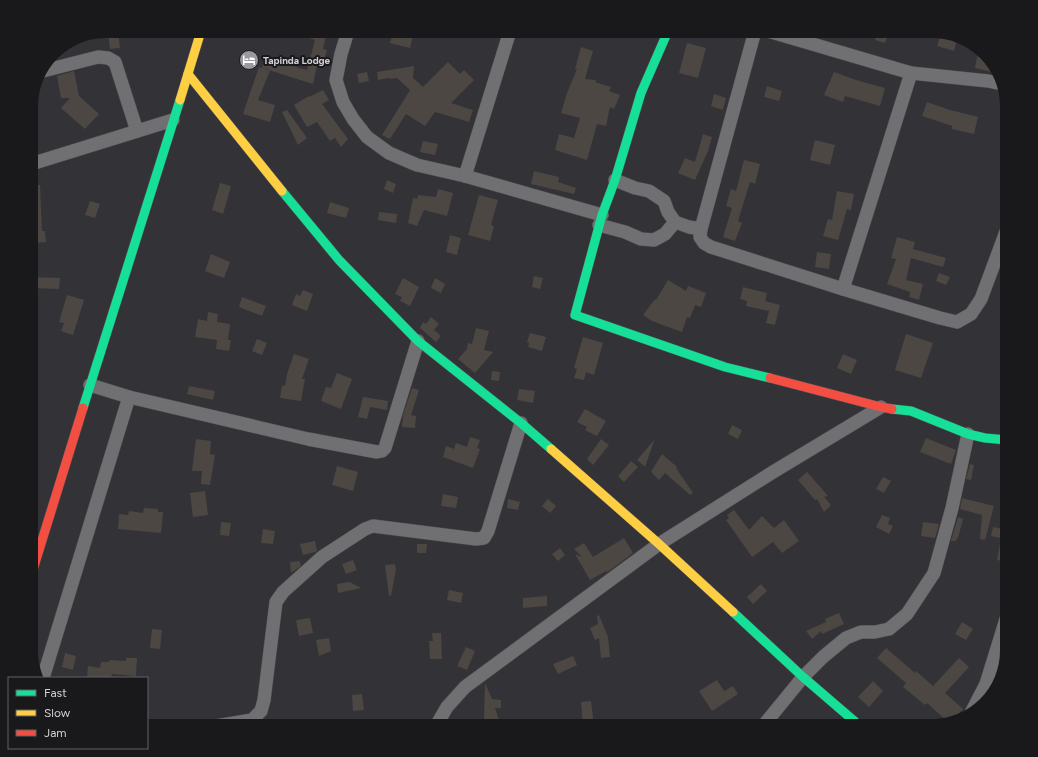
<svg xmlns="http://www.w3.org/2000/svg" width="1038" height="757" font-family="Figtree,sans-serif">
  <style>
    .building { fill: #4c4743 }
    .lines { fill: none; stroke-linecap: round; stroke-linejoin: round }
    .street-casing { stroke: #4f4f53; stroke-width: 14 }
    .fast-casing { stroke: #4f4f53; stroke-width: 10 }
    .slow-casing { stroke: #4f4f53; stroke-width: 10 }
    .jam-casing { stroke: #4f4f53; stroke-width: 10 }
    .street { stroke: #707072; stroke-width: 13 }
    .fast { stroke: #16e098; stroke-width: 9 }
    .slow { stroke: #ffcf43; stroke-width: 9 }
    .jam { stroke: #f24e42; stroke-width: 9 }
    .labels { text-anchor: middle; dominant-baseline: central; stroke-width: 4; stroke-linejoin: round; paint-order: stroke }
    .poi-label { font-size: 10px; font-weight: bold; fill: #d2d2d6; stroke: #19191c; text-anchor: start }
  </style>
  <rect width="100%" height="100%" fill="#323237"/>
  <g class="building">
    <polygon points="118,31 120,48 110,49 108,32"/>
    <polygon points="293,31 327,31 323,49 327,50 322,67 317,66 313,84 262,68 264,58 307,70 315,40 293,33"/>
    <polygon points="878,31 889,31 885,43 875,40"/>
    <polygon points="393,32 413,36 410,48 390,43"/>
    <polygon points="941,34 957,40 954,51 937,46"/>
    <polygon points="687,43 706,48 698,78 679,73"/>
    <polygon points="581,47 593,51 585,79 596,80 595,82 611,87 609,91 620,95 614,109 610,107 606,126 597,124 587,160 555,150 559,134 574,138 580,118 561,113 567,93 577,69 575,69"/>
    <polygon points="979,48 999,73 1000,74 975,68"/>
    <polygon points="448,62 460,74 464,70 474,80 451,103 473,110 469,122 435,112 425,126 406,114 390,139 382,135 410,90 397,78 389,79 389,78 378,80 377,72 414,66 413,78 423,87"/>
    <polygon points="259,67 270,71 258,100 275,105 270,122 243,114 251,90"/>
    <polygon points="74,71 79,96 99,114 85,129 61,108 70,98 61,98 57,76"/>
    <polygon points="367,72 369,81 359,83 357,74"/>
    <polygon points="834,72 856,80 885,88 880,106 845,96 843,102 824,95"/>
    <polygon points="767,86 782,91 779,101 764,97"/>
    <polygon points="323,90 329,100 322,104 348,139 341,147 335,138 330,141 317,122 307,127 294,105 309,96 309,97"/>
    <polygon points="714,94 726,98 723,110 711,106"/>
    <polygon points="927,102 950,110 978,117 974,134 952,129 952,126 922,116"/>
    <polygon points="287,110 307,138 298,145 282,112"/>
    <polygon points="703,134 712,137 708,151 695,180 678,173 685,158 695,162"/>
    <polygon points="815,140 835,145 830,165 810,160"/>
    <polygon points="423,141 438,144 435,155 420,152"/>
    <polygon points="744,160 760,164 755,184 750,182 738,221 742,223 735,241 723,237 732,208 726,206 731,189 736,191"/>
    <polygon points="534,171 559,177 558,182 576,188 574,194 531,184"/>
    <polygon points="387,180 396,184 393,193 384,189"/>
    <polygon points="220,183 231,186 223,214 212,210"/>
    <polygon points="31,185 40,185 42,231 45,231 46,242 31,243"/>
    <polygon points="438,189 453,193 447,216 424,210 417,226 408,223 413,198 417,199 418,195 436,197"/>
    <polygon points="837,191 854,194 851,210 847,209 838,240 823,236 828,219 832,220"/>
    <polygon points="479,195 498,200 491,225 494,226 490,241 468,235"/>
    <polygon points="90,201 100,204 95,218 85,215"/>
    <polygon points="330,202 349,208 346,218 327,213"/>
    <polygon points="379,212 397,214 396,223 378,220"/>
    <polygon points="450,235 461,238 457,255 446,252"/>
    <polygon points="897,237 915,242 913,249 946,258 943,267 911,258 906,280 923,284 919,300 909,297 910,292 887,284 896,259 891,258"/>
    <polygon points="817,252 831,254 829,269 815,267"/>
    <polygon points="211,254 230,262 224,278 205,271"/>
    <polygon points="939,273 950,277 946,285 936,281"/>
    <polygon points="534,276 543,278 540,289 532,287"/>
    <polygon points="31,277 60,278 59,289 31,288"/>
    <polygon points="403,278 419,287 410,306 400,301 402,297 395,294"/>
    <polygon points="435,278 445,284 441,293 431,288"/>
    <polygon points="668,280 686,291 688,286 706,293 701,307 695,305 690,318 687,317 682,332 652,321 643,315 655,299 656,300"/>
    <polygon points="743,287 767,293 765,301 780,305 775,325 766,323 769,311 746,306 747,301 740,299"/>
    <polygon points="303,290 313,294 307,311 292,305 296,294 300,296"/>
    <polygon points="67,295 84,300 73,335 61,331 64,323 59,322"/>
    <polygon points="242,297 266,306 262,316 239,307"/>
    <polygon points="208,312 218,314 217,322 230,324 228,340 231,340 229,351 216,349 217,340 195,337 198,319 207,321"/>
    <polygon points="431,317 439,324 434,330 441,336 436,342 420,328 423,322 426,324"/>
    <polygon points="476,328 489,331 484,350 493,352 475,373 458,359 467,349 468,343 472,344"/>
    <polygon points="530,333 546,337 542,351 528,347 529,343 527,342"/>
    <polygon points="906,334 933,343 921,378 895,370"/>
    <polygon points="583,337 603,343 594,375 586,372 584,380 574,378 577,369 574,368"/>
    <polygon points="257,339 267,343 262,355 252,351"/>
    <polygon points="294,354 309,359 302,379 305,379 301,401 280,398 282,385 285,386 287,374"/>
    <polygon points="843,354 857,360 851,374 837,368"/>
    <polygon points="492,371 500,372 499,381 491,380"/>
    <polygon points="337,373 352,379 341,409 321,401 326,387 331,388"/>
    <polygon points="189,386 215,391 213,400 187,394"/>
    <polygon points="412,388 419,390 411,415 416,416 415,428 402,427 403,415"/>
    <polygon points="519,389 535,391 533,403 517,400"/>
    <polygon points="363,397 388,401 387,410 370,407 367,419 358,417"/>
    <polygon points="585,409 606,421 597,436 585,430 587,427 577,422"/>
    <polygon points="732,425 742,430 738,439 728,434"/>
    <polygon points="470,437 480,440 477,448 480,449 473,468 443,457 446,446 454,449 456,443 467,447"/>
    <polygon points="926,438 956,450 951,464 920,452"/>
    <polygon points="196,439 211,441 210,454 215,455 210,485 201,484 202,471 192,471"/>
    <polygon points="601,439 609,445 593,465 587,459"/>
    <polygon points="654,440 654,441 645,467 637,460"/>
    <polygon points="662,454 677,467 676,468 693,493 690,495 665,473 659,480 651,472"/>
    <polygon points="631,461 638,467 624,482 618,476"/>
    <polygon points="970,464 974,465 971,480 966,479"/>
    <polygon points="337,466 358,472 353,491 332,485"/>
    <polygon points="807,472 828,496 824,497 831,505 824,512 817,499 815,500 798,480"/>
    <polygon points="883,477 891,481 884,493 876,489"/>
    <polygon points="205,491 208,515 193,517 190,493"/>
    <polygon points="443,494 458,497 456,508 441,506"/>
    <polygon points="962,498 994,506 985,540 980,539 982,515 960,509"/>
    <polygon points="508,499 520,502 518,510 507,508"/>
    <polygon points="548,499 556,506 550,513 542,506"/>
    <polygon points="144,508 158,509 158,512 163,512 161,533 118,529 119,514 128,515 129,511 143,513"/>
    <polygon points="734,510 749,530 762,516 774,528 784,520 799,541 782,553 773,542 752,557 726,520 729,518 727,515"/>
    <polygon points="882,515 890,518 888,524 893,526 889,534 876,527"/>
    <polygon points="958,517 963,519 958,538 957,538 956,541 951,541"/>
    <polygon points="221,522 231,523 229,536 220,535"/>
    <polygon points="923,522 939,524 935,538 921,536"/>
    <polygon points="993,527 1004,529 1003,532 1007,532 1007,562 997,560 1001,538 991,536"/>
    <polygon points="263,529 275,531 273,544 261,543"/>
    <polygon points="624,538 633,553 609,571 607,572 606,571 590,580 575,554 582,557 574,549 584,543 593,557"/>
    <polygon points="315,541 317,551 315,552 303,555 300,544"/>
    <polygon points="417,544 427,544 426,553 417,553"/>
    <polygon points="560,548 565,555 558,561 552,554"/>
    <polygon points="353,560 357,570 346,574 342,564"/>
    <polygon points="300,561 301,566 291,573 290,562"/>
    <polygon points="395,564 396,569 391,596 389,596 385,565"/>
    <polygon points="350,582 361,588 338,593 337,584"/>
    <polygon points="761,584 767,591 753,604 747,597"/>
    <polygon points="449,590 463,593 461,603 447,600"/>
    <polygon points="547,596 547,606 523,608 523,598"/>
    <polygon points="839,613 844,624 822,634 821,631 812,639 806,631 826,622 825,619"/>
    <polygon points="599,615 608,637 610,657 601,658 599,638 595,640 590,628 598,624 597,616"/>
    <polygon points="310,618 313,633 299,636 296,620"/>
    <polygon points="962,622 973,629 966,640 955,634"/>
    <polygon points="152,629 162,630 160,649 150,648"/>
    <polygon points="432,633 441,633 442,659 430,659 429,641 433,641"/>
    <polygon points="329,638 331,651 319,656 316,640"/>
    <polygon points="466,647 475,651 467,670 457,666"/>
    <polygon points="886,648 915,673 916,671 933,686 959,658 969,667 945,693 963,709 952,721 948,722 927,703 925,705 903,687 906,683 877,658"/>
    <polygon points="65,653 76,656 73,670 62,667"/>
    <polygon points="573,656 577,665 558,674 553,664"/>
    <polygon points="126,658 137,658 136,676 112,674 111,678 87,677 88,666 100,668 101,662 109,662 109,660 126,661"/>
    <polygon points="717,680 724,691 733,686 738,694 712,711 699,691"/>
    <polygon points="873,681 883,691 869,707 858,697"/>
    <polygon points="485,683 492,699 501,700 501,708 495,708 501,726 487,726 484,719"/>
    <polygon points="362,694 364,710 353,711 352,695"/>
    <polygon points="591,701 594,726 583,726 581,702"/>
  </g>
  <g class="lines">
    <defs>
      <g id="street">
        <polyline points="348,31 341,54 336,80 343,102 353,119 367,137 389,153 417,165 465,176 602,215"/>
        <polyline points="755,31 701,229 700,237 704,243 711,247 843,289 940,318 957,322 971,314 981,299 1007,229"/>
        <polyline points="768,31 911,73 988,81 1002,84"/>
        <polyline points="39,72 98,57 108,58 115,62 137,131"/>
        <polyline points="31,164 173,120"/>
        <polyline points="465,176 510,31"/>
        <polyline points="615,180 635,188 649,191 664,201 668,212 675,222 689,227 701,229"/>
        <polyline points="599,225 625,232 641,239 654,240 665,234 675,222"/>
        <polyline points="843,289 911,73"/>
        <polyline points="90,385 129,397 308,439 377,452 382,451 385,448 418,341"/>
        <polyline points="43,678 129,397"/>
        <polyline points="970,715 986,684 1007,616"/>
        <polyline points="216,726 252,720 261,711 264,700 276,602 283,592 322,557 365,529 373,526 476,539 484,538 488,531 521,423"/>
        <polyline points="436,726 447,707 465,687 659,544 773,472 881,407"/>
        <polyline points="763,726 803,677 823,657 846,638 861,632 875,632 889,629 907,614 934,573 952,508 968,434"/>
      </g>
      <g id="fast">
        <polyline points="668,31 641,93 615,180 602,215 575,315 725,367 770,378"/>
        <polyline points="282,191 339,260 418,341 521,423 551,449"/>
        <polyline points="83,408 180,100"/>
        <polyline points="892,409 911,411 968,434 985,438 1007,440"/>
        <polyline points="733,612 803,677 860,726"/>
      </g>
      <g id="slow">
        <polyline points="188,74 282,191"/>
        <polyline points="180,100 201,31"/>
        <polyline points="551,449 659,544 733,612"/>
      </g>
      <g id="jam">
        <polyline points="770,378 881,407 892,409"/>
        <polyline points="31,576 83,408"/>
      </g>
    </defs>
    <use href="#street" class="street-casing"/>
    <use href="#fast" class="fast-casing"/>
    <use href="#slow" class="slow-casing"/>
    <use href="#jam" class="jam-casing"/>
    <use href="#street" class="street"/>
    <use href="#fast" class="fast"/>
    <use href="#slow" class="slow"/>
    <use href="#jam" class="jam"/>
  </g>
  <defs>
    <symbol id="hotel-disc" viewBox="-11 -11 22 22"><circle r="9.5" fill="#9a9a9e" stroke="#19191c"/><path d="M-6-4.5h1.5V1H6V5H4.5V3h-9V5H-6ZM-4 0a1.8 1.8 0 1 1 3.6 0ZM.5 0V-2.5h3Q6-2.5 6 0Z" fill="#fff"/></symbol>
  </defs>
  <g fill-rule="evenodd">
    <use href="#hotel-disc" x="238" y="49" width="22" height="22"/>
  </g>
  <g class="labels">
    <g class="poi-label">
      <text x="263" y="60">Tapinda Lodge</text>
    </g>
  </g>
  <path d="M0 0H1038V757H0ZM106 38H932A68 68 0 0 1 1000 106V651A68 68 0 0 1 932 719H106A68 68 0 0 1 38 651V106A68 68 0 0 1 106 38Z" fill="#19191c" fill-rule="evenodd"/>
  <rect x="8" y="677" width="140" height="72" fill="#19191c" stroke="#636366"/>
  <rect x="16" y="690" width="20" height="6" fill="#16e098" stroke="#636366"/>
  <text x="44" y="697" font-size="12" fill="#d2d2d6">Fast</text>
  <rect x="16" y="710" width="20" height="6" fill="#ffcf43" stroke="#636366"/>
  <text x="44" y="717" font-size="12" fill="#d2d2d6">Slow</text>
  <rect x="16" y="730" width="20" height="6" fill="#f24e42" stroke="#636366"/>
  <text x="44" y="737" font-size="12" fill="#d2d2d6">Jam</text>
</svg>
